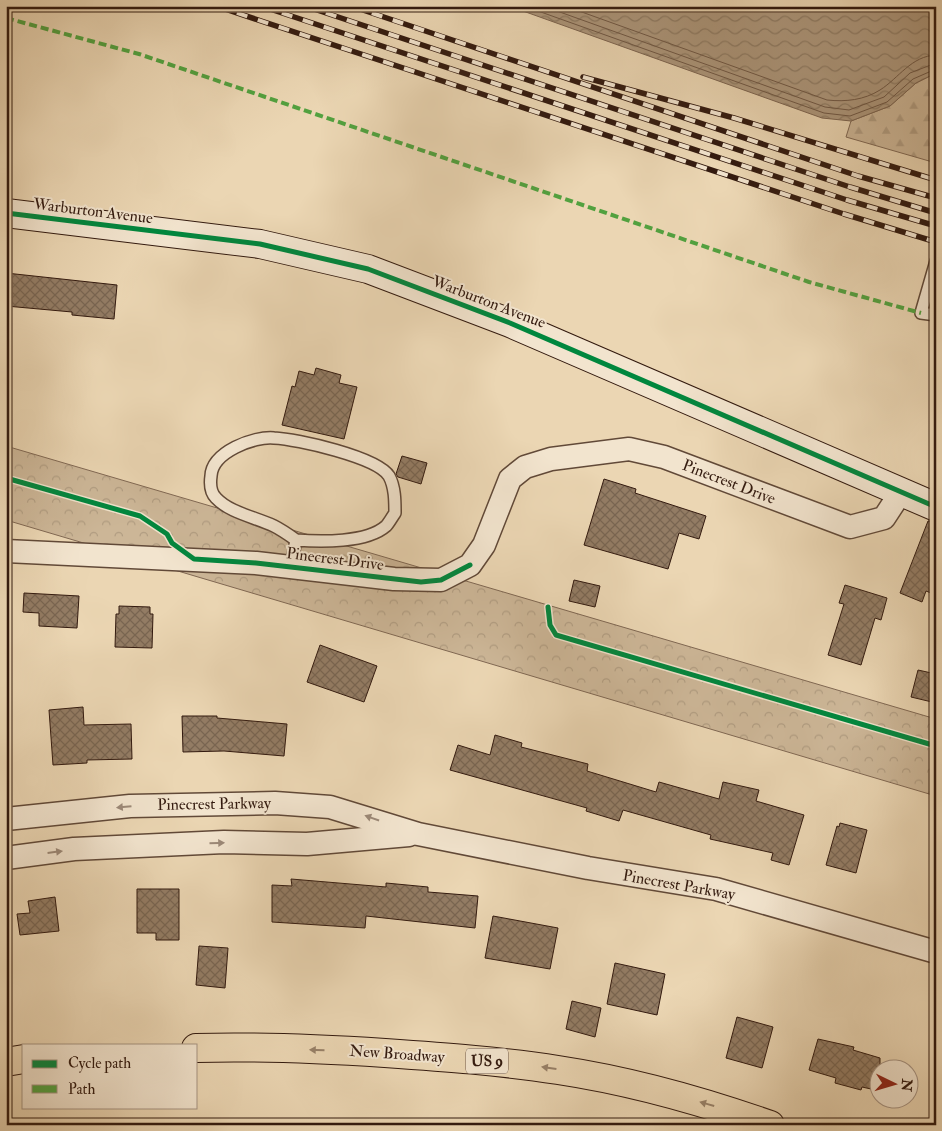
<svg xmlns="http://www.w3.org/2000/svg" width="942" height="1131" font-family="'IM FELL Double Pica',serif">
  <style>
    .forest { fill: url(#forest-firs); stroke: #806853 }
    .park { fill: url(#park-crowns); stroke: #806853 }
    .water { fill: url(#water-waves); stroke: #7c6450 }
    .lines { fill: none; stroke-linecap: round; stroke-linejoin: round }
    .shore { stroke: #705845; stroke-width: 1 }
    .building { fill: url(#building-cross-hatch); stroke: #331a0f }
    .lane-casing { stroke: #614938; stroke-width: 14 }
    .street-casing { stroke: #614938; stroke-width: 25 }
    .secondary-casing { stroke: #331a0f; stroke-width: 30 }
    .primary-casing { stroke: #331a0f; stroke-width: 30 }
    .lane { stroke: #f2e4ce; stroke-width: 11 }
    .street { stroke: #f2e4ce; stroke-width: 22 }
    .secondary { stroke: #f2e4ce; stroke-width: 28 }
    .primary { stroke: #ebd6b3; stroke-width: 28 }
    .rail-casing { stroke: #331a0f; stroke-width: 5.5 }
    .rail { stroke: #f2e4ce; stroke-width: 4; stroke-dasharray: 11; stroke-linecap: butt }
    .quiet { stroke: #52a13f; stroke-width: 4; stroke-dasharray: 8 4; stroke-linecap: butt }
    .cycleway-casing { stroke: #f2e4ce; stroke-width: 8 }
    .cycleway { stroke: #00873e; stroke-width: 5 }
    .oneway { fill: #9c8978 }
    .oneway2 { fill: #988169 }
    .labels { text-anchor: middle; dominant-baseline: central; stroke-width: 4; stroke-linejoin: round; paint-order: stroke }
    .shield { fill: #f2e4ce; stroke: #6c5748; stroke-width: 1 }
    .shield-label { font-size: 15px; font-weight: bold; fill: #331a0f }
    .street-label { font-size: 16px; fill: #331a0f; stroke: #f2e4ce }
  </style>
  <defs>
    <pattern id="forest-firs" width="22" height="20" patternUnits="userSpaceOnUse" patternTransform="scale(1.25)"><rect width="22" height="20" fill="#ccb697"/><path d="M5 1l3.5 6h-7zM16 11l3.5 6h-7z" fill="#b09c81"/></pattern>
    <pattern id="park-crowns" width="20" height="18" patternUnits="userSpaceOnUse" patternTransform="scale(1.25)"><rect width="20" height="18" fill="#ccb697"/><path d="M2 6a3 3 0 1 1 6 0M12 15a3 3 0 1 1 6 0" fill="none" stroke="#b09c81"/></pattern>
    <pattern id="water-waves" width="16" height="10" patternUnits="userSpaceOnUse" patternTransform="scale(1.25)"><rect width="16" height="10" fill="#ac967b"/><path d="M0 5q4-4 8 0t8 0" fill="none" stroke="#8d7a63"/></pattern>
    <pattern id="building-cross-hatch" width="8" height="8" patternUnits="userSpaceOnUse" patternTransform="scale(1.25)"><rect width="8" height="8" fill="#937c64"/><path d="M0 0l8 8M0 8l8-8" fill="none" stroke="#796551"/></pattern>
  </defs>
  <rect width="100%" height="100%" fill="#ebd6b3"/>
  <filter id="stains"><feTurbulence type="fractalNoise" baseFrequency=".004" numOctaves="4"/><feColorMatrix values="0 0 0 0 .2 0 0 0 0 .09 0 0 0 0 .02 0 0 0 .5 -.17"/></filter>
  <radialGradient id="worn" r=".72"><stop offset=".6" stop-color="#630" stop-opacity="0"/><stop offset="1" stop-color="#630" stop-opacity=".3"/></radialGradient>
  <polygon class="forest" points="936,73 936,163 846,137 851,121 890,106 916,83"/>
  <polygon class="park" points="6,446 936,719 936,796 6,520"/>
  <polygon class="water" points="509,6 936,6 936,73 916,83 890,106 851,121 822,118"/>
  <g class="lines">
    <g class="shore">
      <polyline points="524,6 824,113 850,116 887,102 913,79 936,69"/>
      <polyline points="543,6 825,107 849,110 884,97 910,73 936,63"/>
      <path d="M565,6L827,100C846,102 864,100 880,90C899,78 911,56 936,55"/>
    </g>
  </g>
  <g class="building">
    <polygon points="6,273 117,285 114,319 72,315 72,312 6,306"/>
    <polygon points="316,368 341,375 339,383 357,387 344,439 282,425 292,386 295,387 299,371 314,375"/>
    <polygon points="402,456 427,463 421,484 398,477 396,474"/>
    <polygon points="604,479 636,489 635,493 706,516 699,539 679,533 668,569 584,545"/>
    <polygon points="928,521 936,522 936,580 931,593 926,591 922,602 900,593"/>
    <polygon points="574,580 600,586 595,607 569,601"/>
    <polygon points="845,585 887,598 881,620 875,618 861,665 828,655 844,604 839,603"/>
    <polygon points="24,593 79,596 77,628 39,626 39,613 23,612"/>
    <polygon points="119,606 150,607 150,614 153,614 152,648 115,647 116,614 119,614"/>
    <polygon points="320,645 377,666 364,702 307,682"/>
    <polygon points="918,670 936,674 932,702 911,697"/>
    <polygon points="83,707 84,725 131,724 132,759 87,760 87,763 53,765 49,710"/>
    <polygon points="182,716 217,716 217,718 287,724 284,756 224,751 183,752"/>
    <polygon points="495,735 522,743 521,747 588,764 587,771 656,792 659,782 719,799 723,782 759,790 756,801 804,815 789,865 771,860 773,853 710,839 711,835 623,810 619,821 586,811 587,808 450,770 458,745 490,755"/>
    <polygon points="840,823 867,830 856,873 826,865 837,826 839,827"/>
    <polygon points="291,879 386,887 386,883 428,887 428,892 478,896 475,928 366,916 365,928 272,922 272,885 292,886"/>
    <polygon points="137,889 179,889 179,940 156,940 156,933 137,933"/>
    <polygon points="55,897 59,931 20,935 17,914 30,913 28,901"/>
    <polygon points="493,916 558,928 550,969 485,958"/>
    <polygon points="199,946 228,948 225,988 196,985"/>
    <polygon points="615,963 665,974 657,1015 607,1004"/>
    <polygon points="572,1001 601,1008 595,1037 566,1029"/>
    <polygon points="737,1017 773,1027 762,1068 726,1058"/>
    <polygon points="818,1039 854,1047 853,1050 880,1058 880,1091 862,1087 861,1090 835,1083 836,1078 809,1070"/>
  </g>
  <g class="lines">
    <defs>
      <g id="lane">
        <polyline points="936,261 921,313 936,315"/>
        <path d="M291,566L296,540C289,535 282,530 274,526C255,517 230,513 216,498C210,492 210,483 211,476C212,452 254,436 274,438C297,439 377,457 389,476C395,487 395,501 395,513C392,517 389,523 386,526C367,543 320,542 296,540"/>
      </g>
      <g id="street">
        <polyline points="6,551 256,563 394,579 441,580 470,565 484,545 510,479 525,467 551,459 629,449 664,457 850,527 884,518 901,492"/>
        <polyline points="6,819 130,806 275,803 330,807 418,834 588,868 716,889 936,952"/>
        <polyline points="6,858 74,849 224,842 307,844 409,835"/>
      </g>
      <polyline id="secondary" points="6,213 260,244 368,269 510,323 936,507"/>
      <g id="primary">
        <path d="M196,1048C259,1046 322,1049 385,1053C443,1057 501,1061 558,1070C631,1081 702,1101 770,1125"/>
        <polyline points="6,1062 24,1059"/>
      </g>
    </defs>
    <use href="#lane" class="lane-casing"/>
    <use href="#street" class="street-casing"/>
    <use href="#secondary" class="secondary-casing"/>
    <use href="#primary" class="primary-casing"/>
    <use href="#lane" class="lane"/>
    <use href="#street" class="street"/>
    <use href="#secondary" class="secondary"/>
    <use href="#primary" class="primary"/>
    <defs>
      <g id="rail">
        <polyline points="216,6 844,214 936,242"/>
        <polyline points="261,6 847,200 936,226"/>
        <polyline points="305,6 850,187 936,213"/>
        <polyline points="351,6 858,176 936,198"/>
        <polyline points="583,77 734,118 936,180"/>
      </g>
    </defs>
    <use href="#rail" class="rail-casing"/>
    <use href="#rail" class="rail"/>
    <polyline class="quiet" points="6,18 139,54 809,282 921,313"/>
    <defs>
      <g id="cycleway">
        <polyline points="6,213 260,244 368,269 510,323 936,507"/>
        <polyline points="6,478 140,516 167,534 172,543 194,559 256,563 421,582 441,580 470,565"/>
        <polyline points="548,607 550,625 556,635 936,746"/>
      </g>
    </defs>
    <use href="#cycleway" class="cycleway-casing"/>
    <use href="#cycleway" class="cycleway"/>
  </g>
  <defs><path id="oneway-solid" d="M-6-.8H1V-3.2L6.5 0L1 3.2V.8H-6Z" transform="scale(1.25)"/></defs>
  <g class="oneway">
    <use href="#oneway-solid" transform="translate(124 807) rotate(175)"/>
    <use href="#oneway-solid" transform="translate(372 818) rotate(-161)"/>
    <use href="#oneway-solid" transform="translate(217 843) rotate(-2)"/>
    <use href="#oneway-solid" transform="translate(55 852) rotate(-7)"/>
  </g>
  <g class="oneway2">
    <use href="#oneway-solid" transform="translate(317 1050) rotate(-178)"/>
    <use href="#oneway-solid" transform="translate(549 1068) rotate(-172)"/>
    <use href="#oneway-solid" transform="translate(707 1104) rotate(-164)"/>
  </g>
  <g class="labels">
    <rect class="shield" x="466" y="1048.5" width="42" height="25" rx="4"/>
    <g class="shield-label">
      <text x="487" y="1061">US 9</text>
    </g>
    <g class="street-label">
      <text transform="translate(93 211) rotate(7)">Warburton Avenue</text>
      <text transform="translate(489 302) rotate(21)">Warburton Avenue</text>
      <text transform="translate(729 482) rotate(21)">Pinecrest Drive</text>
      <text transform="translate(335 559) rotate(7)">Pinecrest Drive</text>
      <text transform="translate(214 804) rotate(-1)">Pinecrest Parkway</text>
      <text transform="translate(679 885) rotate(10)">Pinecrest Parkway</text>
      <text transform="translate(397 1054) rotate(4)">New Broadway</text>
    </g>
  </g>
  <rect width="942" height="1131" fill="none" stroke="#ebd6b3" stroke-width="25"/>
  <rect x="8" y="8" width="927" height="1116" fill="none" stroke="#331a0f" stroke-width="2.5"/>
  <rect x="12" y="12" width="917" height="1106" fill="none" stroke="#331a0f"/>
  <rect x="22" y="1044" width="175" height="65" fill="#f2e4ce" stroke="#a69382"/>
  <rect x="32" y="1060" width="25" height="8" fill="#00873e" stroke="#a69382"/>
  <text x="68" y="1068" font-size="15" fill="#331a0f">Cycle path</text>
  <rect x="32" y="1085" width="25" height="8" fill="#52a13f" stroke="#a69382"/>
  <text x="68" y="1094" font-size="15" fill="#331a0f">Path</text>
  <g transform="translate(894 1084) rotate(95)"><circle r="24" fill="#f2e4ce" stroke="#a69382"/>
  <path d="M0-4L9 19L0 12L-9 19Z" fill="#8f2418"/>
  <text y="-8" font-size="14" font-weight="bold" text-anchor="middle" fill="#331a0f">N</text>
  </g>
  <rect width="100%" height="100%" filter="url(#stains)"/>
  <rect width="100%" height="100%" fill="url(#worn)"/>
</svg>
